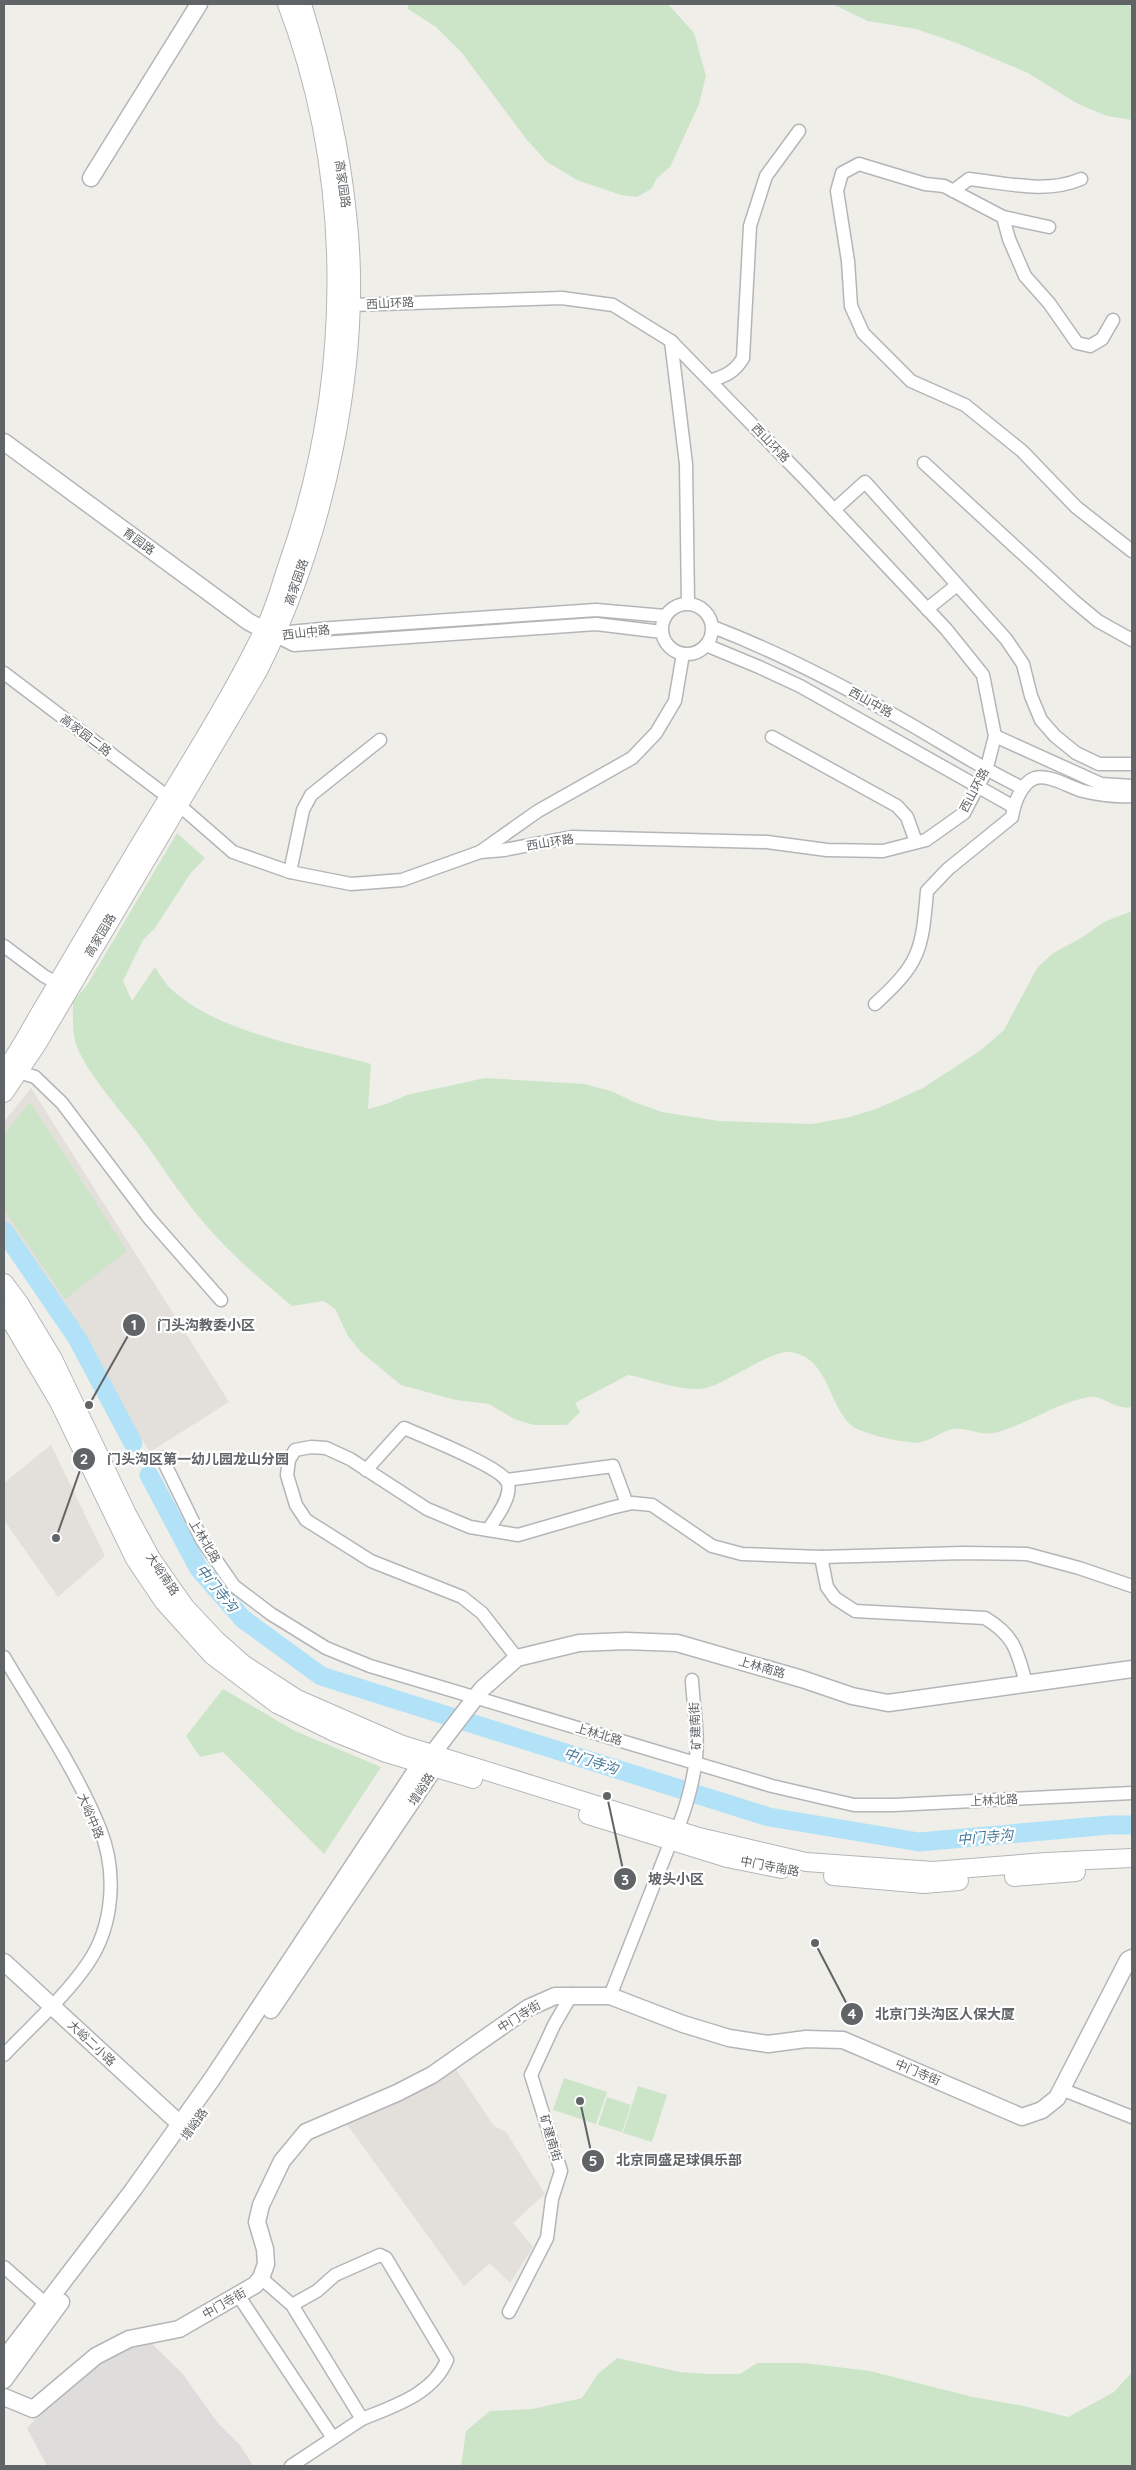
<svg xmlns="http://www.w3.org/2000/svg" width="1136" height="2470" font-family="Quicksand,'Noto Sans SC',sans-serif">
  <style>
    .industrial { fill: #dfdddb }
    .education { fill: #e3dfda }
    .green { fill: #cce5c8 }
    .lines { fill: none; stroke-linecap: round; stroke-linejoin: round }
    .river { stroke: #b1e2f8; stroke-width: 19 }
    .minor-casing { stroke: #b3b6b9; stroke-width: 15 }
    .tertiary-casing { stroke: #b3b6b9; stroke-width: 19 }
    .secondary-casing { stroke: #b3b6b9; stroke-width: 20 }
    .minor { stroke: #fff; stroke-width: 12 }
    .tertiary { stroke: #fff; stroke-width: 16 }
    .secondary { stroke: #fff; stroke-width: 18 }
    .labels { text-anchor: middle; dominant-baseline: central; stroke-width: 4.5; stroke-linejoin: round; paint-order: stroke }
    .street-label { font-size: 12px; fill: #606467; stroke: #fff }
    .water-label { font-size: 14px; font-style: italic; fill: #477999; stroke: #fff }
    .leader { fill: none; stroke: #606467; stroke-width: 2 }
    .callout-dot { fill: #606467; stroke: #fff; stroke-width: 2 }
    .mark-label { font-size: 15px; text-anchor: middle; font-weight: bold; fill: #fff }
    .callout-label { font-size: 14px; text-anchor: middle; font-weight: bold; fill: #606467; stroke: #fff; stroke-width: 4.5; stroke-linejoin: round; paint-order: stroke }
  </style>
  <rect width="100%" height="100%" fill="#f0eee9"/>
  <polygon class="industrial" points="147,2339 182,2373 217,2422 240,2445 253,2466 47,2466 27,2428 63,2391 106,2357"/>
  <g class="education">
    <polygon points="31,1088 229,1402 150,1452 4,1220 4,1122"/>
    <polygon points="51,1445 105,1556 58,1597 4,1520 4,1483"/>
    <polygon points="455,2068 494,2126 506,2132 545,2194 513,2223 533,2247 510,2283 490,2263 464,2286 346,2123"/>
  </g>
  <g class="green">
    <polygon points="408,4 668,4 694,33 706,76 699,104 670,167 657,178 651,189 637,197 621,195 577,180 547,162 527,140 462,53 436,27 408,9"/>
    <polygon points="832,4 1132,4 1132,120 1107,116 1078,104 1028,73 957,43 916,29 868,21"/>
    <path d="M177,833L205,858L190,874L155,928L143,940L123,981L132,1001L155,967C159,973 163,980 168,986C215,1033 309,1047 371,1064L368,1109L386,1104L407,1095L485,1078L584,1084L611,1091L634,1102L662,1112L719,1121L812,1124L850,1117L876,1109L923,1088L981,1050L1004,1030L1037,968L1053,953L1081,938L1104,922L1132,911V1407C1116,1411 1104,1395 1089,1397C1055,1403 1027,1425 994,1433C981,1436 966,1427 953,1429C942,1431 932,1440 921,1442C910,1445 862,1434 852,1426C827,1404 829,1356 789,1352C771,1350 728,1383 706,1388C681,1393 653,1379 628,1375L575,1403L580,1412L567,1425H534L514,1419L489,1404L456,1400L401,1385L361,1352L348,1336L335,1309L324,1301L292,1306C261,1280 230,1254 204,1223C178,1193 158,1159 134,1128C118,1108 83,1067 76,1044C72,1031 73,1015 73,1002L87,985Z"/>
    <polygon points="30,1102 127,1251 65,1299 4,1210 4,1134"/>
    <polygon points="223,1689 295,1731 381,1767 324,1854 223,1752 200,1757 186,1736"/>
    <polygon points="564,2078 607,2092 596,2124 553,2110"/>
    <polygon points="638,2086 667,2095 652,2142 623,2133"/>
    <polygon points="607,2097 631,2105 622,2132 598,2125"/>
    <polygon points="617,2358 679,2372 707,2374 740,2374 757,2363 804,2363 870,2371 973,2397 1024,2406 1068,2417 1114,2392 1132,2372 1132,2466 461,2466 466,2431 490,2411 532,2409 582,2398 598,2374"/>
  </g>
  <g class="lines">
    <g class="river">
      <polyline points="4,1231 77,1338 133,1443"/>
      <polyline points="149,1475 199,1569 243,1619 321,1676 769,1817 919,1842 1110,1825 1132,1825"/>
    </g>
    <defs>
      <g id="minor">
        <path d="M953,191L969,179C1005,183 1047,194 1081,179"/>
        <polyline points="1003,217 1049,227"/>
        <polyline points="1113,320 1102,339 1090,346 1077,343 1049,303 1025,276 1009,239 1003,217 944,186 925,184 859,164 842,173 837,191 848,261 851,306 863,333 911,381 965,405 1022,451 1076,507 1132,551"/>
        <polyline points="671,341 686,464 688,603"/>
        <path d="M710,381C725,376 735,372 743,358L750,226L766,176L799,131"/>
        <polyline points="924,463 1074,601 1098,621 1132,640"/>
        <polyline points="834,510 865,482 1006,639 1023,664 1031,696 1041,720 1055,736 1076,753 1099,764 1132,764"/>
        <circle cx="687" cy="629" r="25"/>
        <polyline points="927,609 957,585"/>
        <path d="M713,627C778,652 840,684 901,719C942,742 980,768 1023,788"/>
        <polyline points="276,636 289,632 332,628 596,610 665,616"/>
        <polyline points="276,636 294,645 596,624 662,632"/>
        <polyline points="706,645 759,667 800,686 1014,807"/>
        <polyline points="4,673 168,797"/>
        <polyline points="995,736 1101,784 1132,786"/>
        <polyline points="772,737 897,806 907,817 916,842"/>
        <polyline points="179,805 233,852 290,872 351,884 402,880 480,852 504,850 572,837 767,842 827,850 883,851 926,840 964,813 986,771 995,736 983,675 946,629 808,482 671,341 613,305 562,298 351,305"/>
        <polyline points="480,852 538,811 632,758 656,733 675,701 683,654"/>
        <polyline points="290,872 303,810 311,795 380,740"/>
        <polyline points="4,946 44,976 57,983"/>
        <path d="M875,1004C920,963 922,951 927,891L948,869L1012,817C1014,804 1021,783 1035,778C1049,774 1069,787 1083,791C1099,795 1115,797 1132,796"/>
        <polyline points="19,1072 35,1077 62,1103 149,1218 221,1300"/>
        <polyline points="162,1458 202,1540 234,1586 271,1614 326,1648 370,1666 772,1786 854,1805 894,1805 1132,1793"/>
        <path d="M366,1470L404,1428C423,1436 498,1466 507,1481C514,1495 495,1519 488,1530"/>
        <polyline points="506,1480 613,1466 627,1504"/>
        <path d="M821,1557L827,1587L835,1598L855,1611L985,1618C1015,1636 1017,1651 1026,1683"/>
        <path d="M4,1657C37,1713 76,1769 100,1829C117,1871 114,1925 88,1963C65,1997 32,2025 4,2055"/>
        <polyline points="517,1658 482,1613 462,1597 371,1561 306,1520 296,1505 287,1475 289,1460 295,1450 311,1447 326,1448 350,1459 427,1509 470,1527 518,1535 611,1508 632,1503 652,1505 712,1546 742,1554 821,1557 963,1553 1027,1554 1079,1568 1132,1586"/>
        <path d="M610,1996L671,1841C683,1822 694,1780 696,1757C699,1732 693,1705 692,1680"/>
        <polyline points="1061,2089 1132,2117"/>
        <polyline points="4,2267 46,2304"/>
        <path d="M261,2278L292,2305L362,2419C394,2406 433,2394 447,2360L386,2258L380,2255L335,2275L317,2291L292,2305"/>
        <polyline points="238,2295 333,2438"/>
        <polyline points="509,2312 547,2238 552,2199 561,2171 531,2075 554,2025 572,1994"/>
        <polyline points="291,2466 362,2419"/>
      </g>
      <g id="tertiary">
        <polyline points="91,178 199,4"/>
        <polyline points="4,442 249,622 276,636"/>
        <polyline points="4,1962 180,2124"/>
        <polyline points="271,2010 435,1767 434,1756"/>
        <polyline points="4,2359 133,2190 212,2079 421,1763 433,1753 482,1689 517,1658 579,1643 626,1641 677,1643 802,1679 852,1696 888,1703 1132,1669"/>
        <polyline points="4,2380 61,2302"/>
        <polyline points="4,2397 33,2409 96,2356 129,2339 179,2329 255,2285 261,2278 266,2264 265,2249 257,2222 261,2205 282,2161 306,2132 397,2093 432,2075 528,2008 555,1996 610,1996 683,2024 729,2038 768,2044 806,2039 843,2040 1022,2117 1042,2110 1057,2098 1128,1960 1132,1958"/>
      </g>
      <g id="secondary">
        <path d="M4,1072C21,1049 34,1022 49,998C75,953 102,908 129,863C174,787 224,712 263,632C274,612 280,588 287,567C351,388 355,183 287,4"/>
        <path d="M4,1093L37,1044L258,671C325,539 364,360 347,214C340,142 323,73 302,4"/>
        <polyline points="4,1283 19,1303 53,1359 127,1514 152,1560 185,1607 216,1640 243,1664 297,1699 400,1744 699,1837 806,1862 933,1871 1046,1862 1132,1858"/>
        <polyline points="4,1309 59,1402 135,1559 164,1602 212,1655 277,1704 336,1733 386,1753 473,1779"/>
        <polyline points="588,1815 727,1858 782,1869"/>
        <polyline points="833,1876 924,1884 959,1881"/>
        <polyline points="1014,1877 1076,1872"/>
      </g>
    </defs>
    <use href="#minor" class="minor-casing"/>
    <use href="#tertiary" class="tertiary-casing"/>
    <use href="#secondary" class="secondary-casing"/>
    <use href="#minor" class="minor"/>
    <use href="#tertiary" class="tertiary"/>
    <use href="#secondary" class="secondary"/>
  </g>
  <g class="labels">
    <g class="street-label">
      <text transform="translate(343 184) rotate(82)">高家园路</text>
      <text transform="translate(390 303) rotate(-3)">西山环路</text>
      <text transform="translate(771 443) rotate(46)">西山环路</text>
      <text transform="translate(139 541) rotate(36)">育园路</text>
      <text transform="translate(296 582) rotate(-71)">高家园路</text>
      <text transform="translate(306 632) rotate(-7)">西山中路</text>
      <text transform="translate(871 702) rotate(29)">西山中路</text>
      <text transform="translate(86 735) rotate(37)">高家园二路</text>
      <text transform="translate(974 790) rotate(-62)">西山环路</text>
      <text transform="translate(550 842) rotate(-9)">西山环路</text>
      <text transform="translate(100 935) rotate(-59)">高家园路</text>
      <text transform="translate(205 1541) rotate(59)">上林北路</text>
      <text transform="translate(163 1574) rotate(56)">大峪南路</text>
      <text transform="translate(762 1667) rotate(16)">上林南路</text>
      <text transform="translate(695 1726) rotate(-93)">矿建南街</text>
      <text transform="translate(599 1734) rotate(16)">上林北路</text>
      <text transform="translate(421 1789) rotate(-56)">增峪路</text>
      <text transform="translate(994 1800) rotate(-3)">上林北路</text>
      <text transform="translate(91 1816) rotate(67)">大峪中路</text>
      <text transform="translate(770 1866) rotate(11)">中门寺南路</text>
      <text transform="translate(519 2016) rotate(-32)">中门寺街</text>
      <text transform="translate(92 2043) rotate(43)">大峪二小路</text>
      <text transform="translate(918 2072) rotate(23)">中门寺街</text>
      <text transform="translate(194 2124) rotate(-55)">增峪路</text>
      <text transform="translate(551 2138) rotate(73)">矿建南街</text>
      <text transform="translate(224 2303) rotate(-30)">中门寺街</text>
    </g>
    <g class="water-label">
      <text transform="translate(217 1588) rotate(51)">中门寺沟</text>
      <text transform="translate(591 1761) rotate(18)">中门寺沟</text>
      <text transform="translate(985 1837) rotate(-5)">中门寺沟</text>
    </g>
  </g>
  <path class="leader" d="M89 1405L134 1325M56 1538L84 1459M607 1796L625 1879M815 1943L852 2014M580 2101L593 2161"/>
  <g class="callout-dot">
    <circle cx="89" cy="1405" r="5"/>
    <circle cx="56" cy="1538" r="5"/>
    <circle cx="607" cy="1796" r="5"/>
    <circle cx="815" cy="1943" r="5"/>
    <circle cx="580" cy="2101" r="5"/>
    <circle cx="134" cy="1325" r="12"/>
    <circle cx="84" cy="1459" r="12"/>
    <circle cx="625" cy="1879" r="12"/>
    <circle cx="852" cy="2014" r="12"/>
    <circle cx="593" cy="2161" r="12"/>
  </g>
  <g class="mark-label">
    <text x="134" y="1330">1</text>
    <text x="84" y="1464">2</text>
    <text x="625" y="1885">3</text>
    <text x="852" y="2019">4</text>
    <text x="593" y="2166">5</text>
  </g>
  <g class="callout-label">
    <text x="206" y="1330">门头沟教委小区</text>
    <text x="198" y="1464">门头沟区第一幼儿园龙山分园</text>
    <text x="676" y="1884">坡头小区</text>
    <text x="945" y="2019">北京门头沟区人保大厦</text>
    <text x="679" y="2165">北京同盛足球俱乐部</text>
  </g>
  <rect width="1136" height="2470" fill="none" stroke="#606467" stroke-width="10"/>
</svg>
